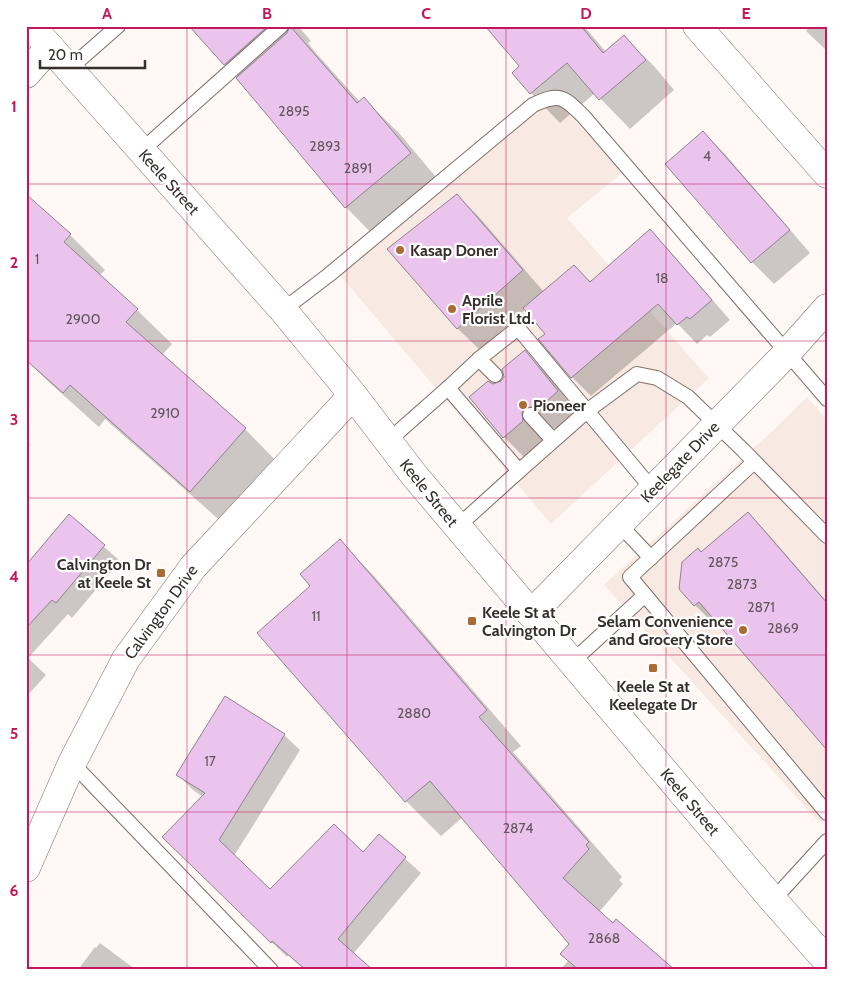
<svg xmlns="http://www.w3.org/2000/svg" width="853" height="996" font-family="Cabin,sans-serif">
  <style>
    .built { fill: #f8e9e3 }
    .shadow { fill: #0003 }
    .building { fill: #ebc4ee; stroke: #8d838e }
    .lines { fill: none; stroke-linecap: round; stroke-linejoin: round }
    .lane-casing { stroke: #7d6f69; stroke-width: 16 }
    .street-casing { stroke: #7d6f69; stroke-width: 29 }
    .secondary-casing { stroke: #7d6f69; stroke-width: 29 }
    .lane { stroke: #fff; stroke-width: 14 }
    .street { stroke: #fff; stroke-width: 28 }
    .secondary { stroke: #fff; stroke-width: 28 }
    .grid { fill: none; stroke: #c2185b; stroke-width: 1; stroke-opacity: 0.55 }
    .poi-dot { fill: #ac6b34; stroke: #fff; stroke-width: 2 }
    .labels { text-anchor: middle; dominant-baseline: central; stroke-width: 4.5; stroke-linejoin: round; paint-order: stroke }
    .number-label { font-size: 14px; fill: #63555d }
    .street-label { font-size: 16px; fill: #36302d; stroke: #fff }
    .poi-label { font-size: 16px; font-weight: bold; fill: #36302d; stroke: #fff; text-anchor: start }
    .neatline { fill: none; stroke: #c2185b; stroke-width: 2 }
    .grid-label { font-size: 16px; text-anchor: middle; font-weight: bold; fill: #c2185b }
  </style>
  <rect width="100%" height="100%" fill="#fff8f5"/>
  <g class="built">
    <polygon points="548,105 559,106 574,119 622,173 567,218 709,378 551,524 339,274 512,130"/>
    <polygon points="807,397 827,420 827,816 820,823 604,585 781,423"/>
  </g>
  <g class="shadow">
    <polygon points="191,26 298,26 311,41 308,43 316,53 360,102 364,99 399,133 445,188 380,242 346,207 238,78"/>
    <polygon points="487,26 584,26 606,52 624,37 654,66 674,90 630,129 595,93 560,123 531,93 513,73 521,66"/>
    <polygon points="810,26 827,26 827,51 806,31"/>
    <polygon points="703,132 725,154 810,253 774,284 752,262 667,164"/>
    <polygon points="457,195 479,217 544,292 574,266 591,283 650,231 669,250 730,320 710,337 707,335 697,344 677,323 591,396 572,377 540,339 547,334 526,309 480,350 458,329 389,249"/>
    <polygon points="26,196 70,235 105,270 99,276 137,310 172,344 162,355 245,429 279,464 225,525 105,419 99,427 51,384 26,360"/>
    <polygon points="525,352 547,374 579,414 559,431 555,428 546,430 545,443 526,459 504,437 493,385 502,383"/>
    <polygon points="26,441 30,445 26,449"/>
    <polygon points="748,513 769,535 827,602 827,749 720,624 717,627 695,605 702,553"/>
    <polygon points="69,516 120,561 72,618 68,614 28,658 46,675 26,697 26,567"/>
    <polygon points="340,541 374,576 521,746 513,752 622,877 619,880 623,884 599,912 671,970 560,970 568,961 571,944 463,817 441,836 406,801 259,633 312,586"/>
    <polygon points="225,698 284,735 300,750 234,856 270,891 363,854 379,835 421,873 353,954 371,970 305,970 288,955 287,957 164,837 203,797 193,790 178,775"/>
    <polygon points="100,943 136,970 78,970 95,947 96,948"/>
  </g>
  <g class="building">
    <polygon points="189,26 268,26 224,65"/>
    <polygon points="290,26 357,103 364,97 411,153 345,208 236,78 287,33"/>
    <polygon points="485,26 581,26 603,53 624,35 646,60 599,100 567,63 530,94 512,73 519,66"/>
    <polygon points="703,131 790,230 751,263 665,164"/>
    <polygon points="26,194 71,234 64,242 138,309 126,322 246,428 190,492 70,385 63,393 26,360"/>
    <polygon points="457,194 523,270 457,329 387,249"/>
    <polygon points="650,229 712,300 690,319 687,317 677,325 658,304 571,378 538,339 545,334 523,308 574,265 590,282"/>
    <polygon points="525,350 558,391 537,410 532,407 524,408 522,413 523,421 503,438 469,397 488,381 493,384 501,381 504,377 502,369"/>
    <polygon points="748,512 827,603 827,750 699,602 694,606 679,589 682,562 698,548 701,552"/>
    <polygon points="69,514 105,545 56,603 52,600 26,628 26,565"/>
    <polygon points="340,539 487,710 479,717 589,842 586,845 589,849 563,878 613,923 616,919 675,970 579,970 560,954 569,944 430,781 405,802 257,633 310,586 300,574"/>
    <polygon points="225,696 285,734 219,840 270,889 334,824 363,852 379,834 406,857 338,939 373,970 306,970 272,941 271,943 162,837 205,793 176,775"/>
  </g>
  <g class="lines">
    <defs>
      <g id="lane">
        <polyline points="69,69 118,26"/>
        <polyline points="141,151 281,26"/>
        <path d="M283,310L330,274L533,105C560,92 564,97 584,117L827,399"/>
        <polyline points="479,359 495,375"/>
        <polyline points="530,415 553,440"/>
        <polyline points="388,441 448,388"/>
        <polyline points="754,462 630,577 827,813"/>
        <polyline points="653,490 518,328 479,359 448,388 519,471 587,411 637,374 657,378 688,397 743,450 827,536"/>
        <polyline points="619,524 651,558"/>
        <polyline points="457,527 519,471"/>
        <polyline points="572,662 645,595"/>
        <polyline points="72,763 271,970"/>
        <polyline points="773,900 827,841"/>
      </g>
      <g id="street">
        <polyline points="697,26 827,174"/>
        <polyline points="26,74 50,47"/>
        <polyline points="531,614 787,353 827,308"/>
      </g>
      <g id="secondary">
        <polyline points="31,26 283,310 353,395 414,475 773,900 827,961"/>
        <polyline points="26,868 72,763 126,659 193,567 353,395"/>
      </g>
    </defs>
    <use href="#lane" class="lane-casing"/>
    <use href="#street" class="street-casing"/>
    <use href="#secondary" class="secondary-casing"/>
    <use href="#lane" class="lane"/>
    <use href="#street" class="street"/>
    <use href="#secondary" class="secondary"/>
  </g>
  <path class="grid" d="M187,26V970M347,26V970M506,26V970M666,26V970M26,184H827M26,341H827M26,498H827M26,655H827M26,812H827"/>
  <g class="poi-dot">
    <circle cx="400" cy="250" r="5"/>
    <circle cx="452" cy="309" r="5"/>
    <circle cx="523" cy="405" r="5"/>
    <rect x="156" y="568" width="10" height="10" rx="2.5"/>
    <rect x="467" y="616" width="10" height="10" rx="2.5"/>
    <circle cx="743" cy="630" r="5"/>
    <rect x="648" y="663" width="10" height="10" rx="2.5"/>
  </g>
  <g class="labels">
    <g class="number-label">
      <text x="294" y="111">2895</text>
      <text x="325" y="146">2893</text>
      <text x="707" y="156">4</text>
      <text x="358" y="168">2891</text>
      <text x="37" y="259">1</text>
      <text x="662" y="278">18</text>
      <text x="83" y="319">2900</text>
      <text x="165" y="413">2910</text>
      <text x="723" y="562">2875</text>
      <text x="742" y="584">2873</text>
      <text x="761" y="607">2871</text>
      <text x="316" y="616">11</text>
      <text x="783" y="628">2869</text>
      <text x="414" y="713">2880</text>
      <text x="210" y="761">17</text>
      <text x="518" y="828">2874</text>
      <text x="604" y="938">2868</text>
    </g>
    <g class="street-label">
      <text transform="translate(169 182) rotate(48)">Keele Street</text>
      <text transform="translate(680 462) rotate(-46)">Keelegate Drive</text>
      <text transform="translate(429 493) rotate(51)">Keele Street</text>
      <text transform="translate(161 612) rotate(-54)">Calvington Drive</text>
      <text transform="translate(690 802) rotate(50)">Keele Street</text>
    </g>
    <g class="poi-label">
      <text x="410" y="250">Kasap Doner</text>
      <text x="462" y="300">Aprile<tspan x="462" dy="18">Florist Ltd.</tspan></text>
      <text x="533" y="405">Pioneer</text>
      <text x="151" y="564" text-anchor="end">Calvington Dr<tspan x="151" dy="18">at Keele St</tspan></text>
      <text x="482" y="612">Keele St at<tspan x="482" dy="18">Calvington Dr</tspan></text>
      <text x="733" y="621" text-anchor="end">Selam Convenience<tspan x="733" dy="18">and Grocery Store</tspan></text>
      <text x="653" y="686" text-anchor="middle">Keele St at<tspan x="653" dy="18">Keelegate Dr</tspan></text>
    </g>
  </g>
  <rect width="853" height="996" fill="none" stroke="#ffffff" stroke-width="55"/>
  <path d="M40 60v8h105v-8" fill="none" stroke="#36302d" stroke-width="2.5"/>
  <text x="48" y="60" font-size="15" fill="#36302d" stroke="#ffffff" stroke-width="4" paint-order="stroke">20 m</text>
  <rect x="28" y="28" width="798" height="940" class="neatline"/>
  <g class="grid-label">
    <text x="107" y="19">A</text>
    <text x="267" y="19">B</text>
    <text x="426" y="19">C</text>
    <text x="586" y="19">D</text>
    <text x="746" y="19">E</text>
    <text x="14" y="112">1</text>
    <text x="14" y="268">2</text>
    <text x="14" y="425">3</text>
    <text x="14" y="582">4</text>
    <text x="14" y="739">5</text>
    <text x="14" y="896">6</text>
  </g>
</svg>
